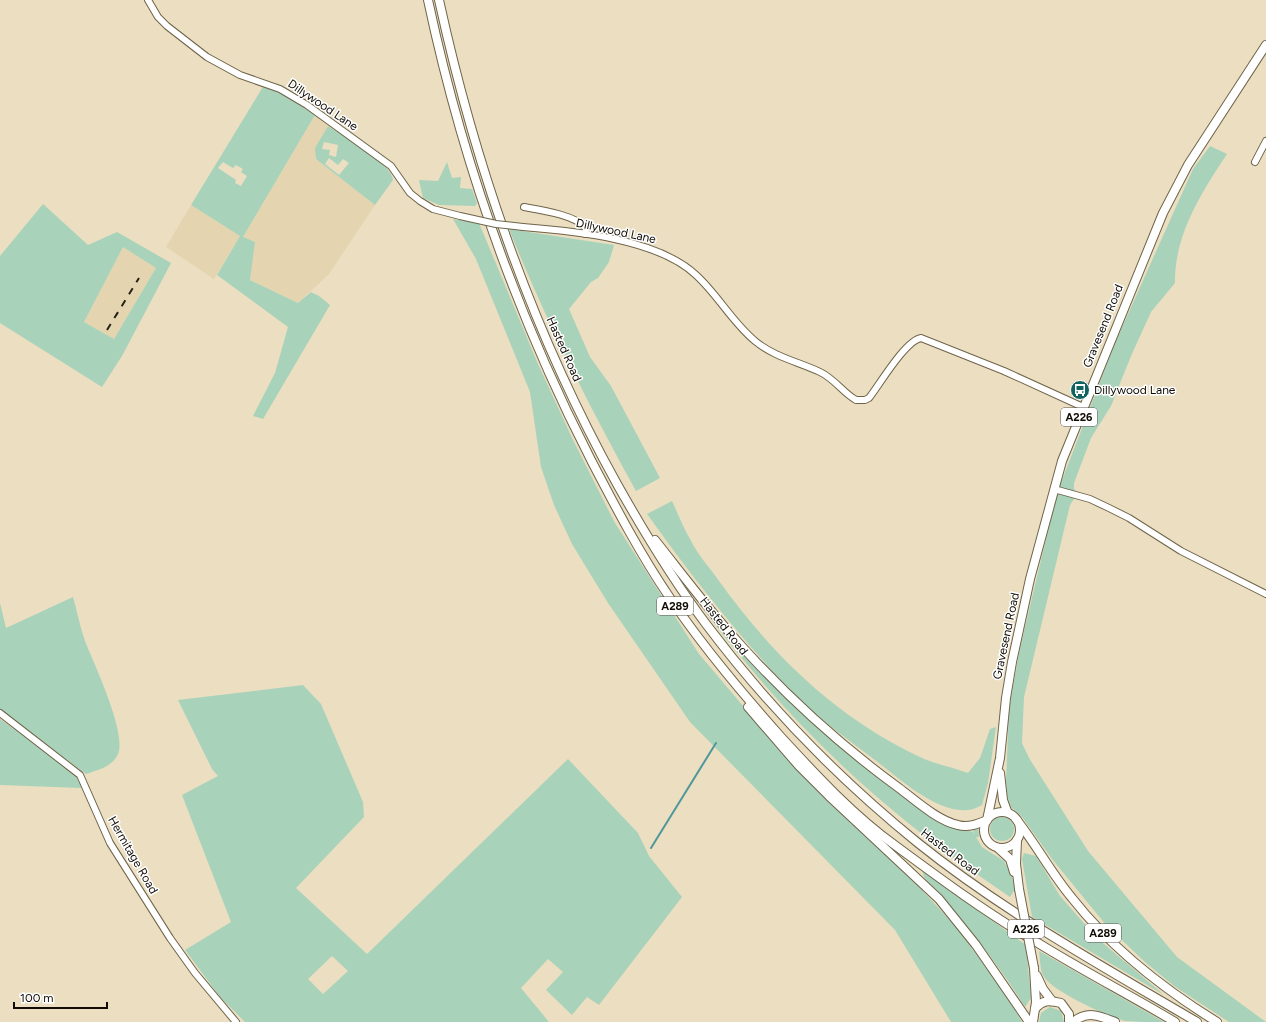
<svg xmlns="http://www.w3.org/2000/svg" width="1266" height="1022" font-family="Figtree,sans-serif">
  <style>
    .built { fill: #e4d5b0 }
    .green { fill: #a8d3ba; fill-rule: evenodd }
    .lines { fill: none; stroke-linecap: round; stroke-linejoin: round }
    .stream { stroke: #4f979a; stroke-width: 2 }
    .minor-casing { stroke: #6f6449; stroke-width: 8 }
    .major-casing { stroke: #6f6449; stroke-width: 10 }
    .minor { stroke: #fff; stroke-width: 6 }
    .major { stroke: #fff; stroke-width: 8 }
    .rail { stroke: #272218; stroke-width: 2; stroke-dasharray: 7 7; stroke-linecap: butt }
    .minor-bridge-casing { stroke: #6f6449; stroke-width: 8; stroke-linecap: butt }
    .major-bridge-casing { stroke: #6f6449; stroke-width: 10; stroke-linecap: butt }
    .minor-bridge { stroke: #fff; stroke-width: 6 }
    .major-bridge { stroke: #fff; stroke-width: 8 }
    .labels { text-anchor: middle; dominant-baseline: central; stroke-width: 3; stroke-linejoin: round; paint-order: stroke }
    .shield { fill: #fff; stroke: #58554f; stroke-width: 1 }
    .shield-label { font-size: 11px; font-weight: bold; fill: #100c04 }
    .street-label { font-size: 12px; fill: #100c04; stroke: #fff }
    .poi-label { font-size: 12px; fill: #100c04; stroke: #fff; text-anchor: start }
  </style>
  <rect width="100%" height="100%" fill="#ebdec1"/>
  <g class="built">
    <polygon points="315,115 328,126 316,148 316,159 375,205 329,274 298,303 250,280 243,237"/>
    <polygon points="191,205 240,236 214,279 166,247"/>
    <polygon points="123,247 156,268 114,339 84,322"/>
  </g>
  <g class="green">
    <path d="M264,85L290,98L315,115L243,237L255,242L250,280L298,303L311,292L319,296L330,305L263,419L253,416L275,373L288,327L217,275L240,236L191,205ZM223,162L233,168L236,165L243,169L241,172L247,176L241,186L235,183L236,180L218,168Z"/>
    <path d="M328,126C343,136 392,163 393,180L375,205L316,159L315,148ZM324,142L338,145L336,157L329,155L330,150L322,149ZM329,158L338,165L343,159L349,163L339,175L325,164Z"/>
    <path d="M1210,146L1227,154C1201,193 1174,236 1175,283L1151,312L1131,356L1111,406L1091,438L1074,483V489L1078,493L1070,505L1024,697L1022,743L1029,758L1088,851L1177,957L1266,1022H1229L1174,986L1145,962L1106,925L1052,859L1022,817L1011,807L1007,796L1006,782L1009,708L1020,648L1057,493L1115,343L1193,169Z"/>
    <polygon points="447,162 452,178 461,177 460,188 472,189 477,203 475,206 439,205 423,198 419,180 438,181"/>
    <path d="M43,204L88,245L117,232L171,263L122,356L102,387L0,323V256ZM123,247L156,268L114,339L84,322Z"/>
    <polygon points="453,219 479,223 538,364 573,440 615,523 699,654 749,713 912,879 956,927 1001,987 1022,1022 951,1022 895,930 690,722 608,603 572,544 554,505 541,467 530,392 476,259"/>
    <path d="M509,229L614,245L609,262L598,278L591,282L569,309L590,357L611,386L660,478L636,491C589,406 545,319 509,229Z"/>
    <path d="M672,501C678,514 683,527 690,539C697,554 710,568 719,581C774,657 837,718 922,758C937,765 953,767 968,773L980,758L990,729L996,727L988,783L982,805C952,824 908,786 884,767C860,748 834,730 810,710C788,690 769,667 750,646C713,603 680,560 647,514Z"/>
    <path d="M73,597C77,611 80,627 85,641C94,664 127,733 118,754C112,767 98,770 86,774L0,711V603L6,628Z"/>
    <path d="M710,614L780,691L955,827L973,832L975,835L972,828L978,826L979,837H976L982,847L1004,861L1011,874L1015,889L1010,897C986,880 961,864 938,846C851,781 773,702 708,615Z"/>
    <path d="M303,685L321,704L363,802L364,817L296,888L367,954L568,759L638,833L649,856L682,897L599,1005L587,997L572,1015L546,990L563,972L548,959L521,988L549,1022H245L220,997L185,950L231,922L182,795L218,776L212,769L178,700ZM332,956L348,971L323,994L308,979Z"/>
    <polygon points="0,719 73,770 82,788 0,785"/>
    <circle cx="1002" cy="829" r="12"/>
    <polygon points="1024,853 1036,856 1060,896 1082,921 1104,944 1164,995 1032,917 1022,859"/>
    <path d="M922,870L1026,945L1031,998L1025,1007C996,960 961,919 924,877Z"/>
    <path d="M1039,951L1150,1014L1164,1022C1152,1022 1136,1022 1125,1021C1109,1017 1049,990 1043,975C1040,969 1040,958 1039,951Z"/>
    <polygon points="1050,1007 1061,1011 1064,1022 1039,1022 1041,1013"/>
  </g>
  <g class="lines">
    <polyline class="stream" points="651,848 716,743"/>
    <defs>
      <g id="minor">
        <polyline points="148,0 158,17 167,26 207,57 240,75 280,89 307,105 391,166 410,193 420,201 433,209 460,216"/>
        <polyline points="1255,162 1266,141"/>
        <path d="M524,207C541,210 575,215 586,228L585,234"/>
        <path d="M523,227C575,231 658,239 696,275C718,295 732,322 755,341C774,357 799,362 820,372C835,379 843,393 856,400H865L869,398C880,384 905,341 921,338L1004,371L1083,407"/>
        <polyline points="1054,489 1090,499 1109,508 1129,518 1181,551 1266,594"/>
        <polyline points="0,713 80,775 110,843 170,938 195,973 236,1022"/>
      </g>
      <g id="major">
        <path d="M428,0C462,160 516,314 591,460C615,506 640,554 670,598C703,647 741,692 781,737C816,775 854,816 896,846C942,880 988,914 1038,943C1083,971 1130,995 1175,1022"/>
        <path d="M439,0C476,169 533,333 617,484C644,532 673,580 706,624C767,705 839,779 918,843C1004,912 1102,966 1197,1022"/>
        <path d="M655,540C682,574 708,609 737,641C786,696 840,745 899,788C915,800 938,821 958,825C968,828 978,824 987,820"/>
        <polyline points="748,707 799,766 829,796 939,899 976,945 1029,1022"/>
        <polyline points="1000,773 1003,800 1007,811"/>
        <circle cx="1002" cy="830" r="18"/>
        <path d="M1016,819C1036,844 1051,873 1072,898C1112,949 1162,988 1217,1022"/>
        <polyline points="987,820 1000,758 1006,698 1012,662 1030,579 1062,461 1163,213 1188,165 1266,45"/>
        <polyline points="1017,840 1016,864 1019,889"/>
        <polyline points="998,848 1010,859 1014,872"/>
        <polyline points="1037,976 1043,989 1052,1001"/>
        <path d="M1035,1009C1042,1000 1049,1000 1061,1003L1069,1014V1022"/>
        <polyline points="1033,1022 1036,1002 1034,968"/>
        <path d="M1073,1022C1088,1010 1100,1016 1115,1022"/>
      </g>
    </defs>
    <use href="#minor" class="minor-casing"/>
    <use href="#major" class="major-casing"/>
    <use href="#minor" class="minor"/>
    <use href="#major" class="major"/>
    <polyline class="rail" points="107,330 139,278"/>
    <defs>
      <polyline id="minor-bridge" points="460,216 496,224 523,227"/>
      <polyline id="major-bridge" points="1019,889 1034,968"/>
    </defs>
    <use href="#minor-bridge" class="minor-bridge-casing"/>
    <use href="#major-bridge" class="major-bridge-casing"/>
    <use href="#minor-bridge" class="minor-bridge"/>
    <use href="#major-bridge" class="major-bridge"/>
  </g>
  <defs>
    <symbol id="bus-disc" viewBox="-11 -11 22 22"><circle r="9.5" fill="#126260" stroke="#fff"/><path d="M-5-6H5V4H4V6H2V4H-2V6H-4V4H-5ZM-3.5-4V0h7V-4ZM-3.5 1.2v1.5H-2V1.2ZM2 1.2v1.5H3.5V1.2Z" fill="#fff"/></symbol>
  </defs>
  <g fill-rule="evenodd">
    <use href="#bus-disc" x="1069" y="379" width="22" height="22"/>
  </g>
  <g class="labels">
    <g class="shield">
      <rect x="1061" y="408" width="36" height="18" rx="3"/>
      <rect x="657" y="597" width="36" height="18" rx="3"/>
      <rect x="1008" y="920" width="36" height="18" rx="3"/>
      <rect x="1085" y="924" width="36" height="18" rx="3"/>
    </g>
    <g class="shield-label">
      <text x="1079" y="417">A226</text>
      <text x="675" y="606">A289</text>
      <text x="1026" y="929">A226</text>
      <text x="1103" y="933">A289</text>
    </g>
    <g class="street-label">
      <text transform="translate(323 105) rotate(34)">Dillywood Lane</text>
      <text transform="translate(616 231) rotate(12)">Dillywood Lane</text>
      <text transform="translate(1103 326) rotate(-68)">Gravesend Road</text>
      <text transform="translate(564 349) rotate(66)">Hasted Road</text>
      <text transform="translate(724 626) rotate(52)">Hasted Road</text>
      <text transform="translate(1006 636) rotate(-78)">Gravesend Road</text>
      <text transform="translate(950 852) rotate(37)">Hasted Road</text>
      <text transform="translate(133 855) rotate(60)">Hermitage Road</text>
    </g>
    <g class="poi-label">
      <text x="1094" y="390">Dillywood Lane</text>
    </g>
  </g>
  <path d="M14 1002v6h93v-6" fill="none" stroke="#100c04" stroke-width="2"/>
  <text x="20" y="1002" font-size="12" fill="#100c04" stroke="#ffffff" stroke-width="3" paint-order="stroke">100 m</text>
</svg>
